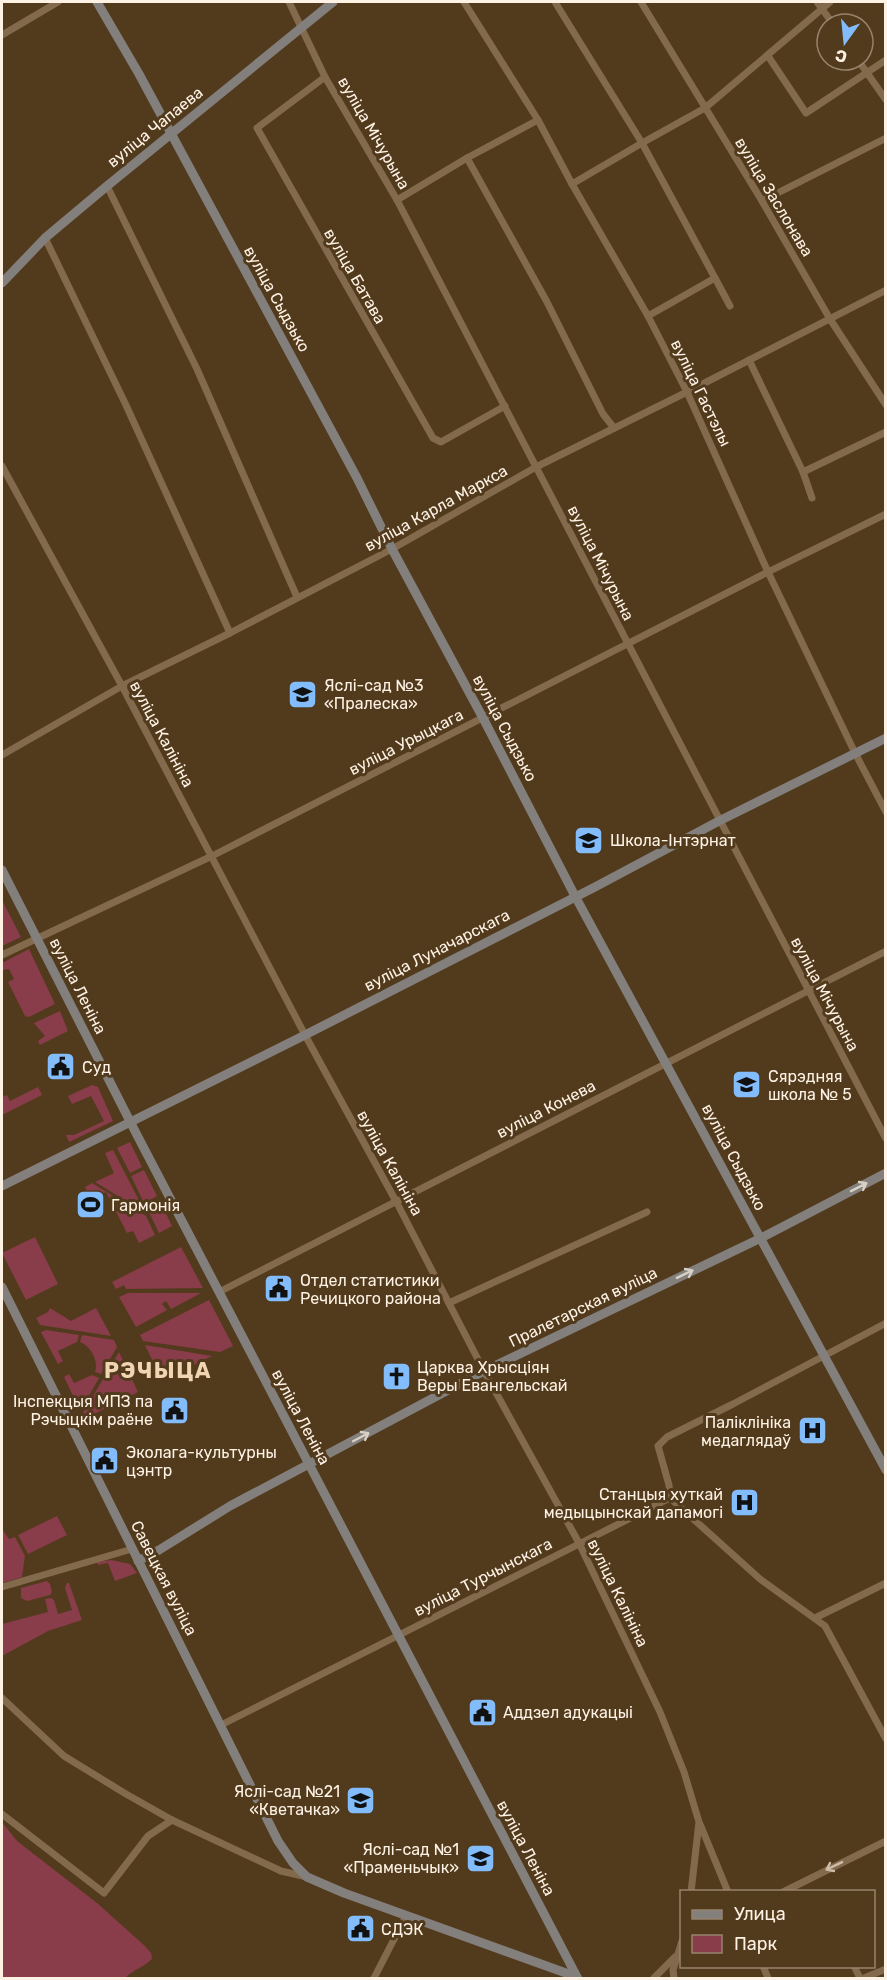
<svg xmlns="http://www.w3.org/2000/svg" width="887" height="1980" font-family="Rubik,sans-serif">
  <style>
    .green { fill: #893c49 }
    .lines { fill: none; stroke-linecap: round; stroke-linejoin: round }
    .street { stroke: #846a4c; stroke-width: 7 }
    .secondary { stroke: #827f7c; stroke-width: 9 }
    .oneway { stroke: #d9d0c6 }
    .oneway2 { stroke: #cdbca8 }
    .labels { text-anchor: middle; dominant-baseline: central; stroke-width: 6; stroke-linejoin: round; paint-order: stroke }
    .street-label { font-size: 16px; fill: #fef2e5; stroke: #523a1d }
    .poi-label { font-size: 16px; fill: #fef2e5; stroke: #523a1d; text-anchor: start }
    .district-label { font-size: 22px; font-weight: bold; letter-spacing: 1.5px; fill: #f1d4b2; stroke: #523a1d }
  </style>
  <rect width="100%" height="100%" fill="#523a1d"/>
  <g class="green">
    <polygon points="2,900 21,937 2,946"/>
    <polygon points="29,949 55,1004 29,1017 25,1016 8,982 14,979 9,969 2,970 2,963"/>
    <polygon points="60,1011 68,1031 40,1045 38,1041 45,1036 34,1023"/>
    <polygon points="92,1085 98,1087 113,1121 69,1142 66,1135 74,1135 104,1121 91,1096 72,1104 68,1096"/>
    <polygon points="38,1087 42,1095 2,1115 2,1097 7,1095 10,1101"/>
    <polygon points="130,1142 142,1167 130,1173 117,1148"/>
    <polygon points="113,1150 142,1206 141,1210 95,1182 114,1173 105,1153"/>
    <polygon points="144,1170 157,1196 144,1203 131,1176"/>
    <polygon points="92,1183 146,1216 155,1235 139,1243 133,1231 127,1233 106,1192 91,1199 85,1187"/>
    <polygon points="159,1199 172,1226 159,1233 146,1206"/>
    <polygon points="35,1237 58,1284 26,1300 2,1253"/>
    <polygon points="181,1247 203,1288 126,1289 124,1285 116,1289 112,1282"/>
    <polygon points="128,1293 201,1293 171,1309 166,1301 162,1304 167,1310 136,1327 119,1297"/>
    <polygon points="209,1300 233,1346 220,1352 143,1341 140,1335"/>
    <polygon points="50,1308 71,1321 96,1308 111,1336 40,1325 36,1318 48,1312"/>
    <polygon points="46,1330 79,1335 77,1342 58,1351 63,1361 58,1364 41,1332"/>
    <path d="M82,1335L114,1340L117,1347L101,1374L95,1372C99,1362 91,1346 80,1342Z"/>
    <polygon points="145,1345 212,1356 162,1380"/>
    <polygon points="119,1352 138,1392 86,1418 83,1413"/>
    <polygon points="69,1374 74,1383 92,1375 99,1378 82,1408 78,1406 64,1377"/>
    <polygon points="57,1516 67,1535 28,1554 18,1535"/>
    <polygon points="2,1529 9,1539 15,1537 25,1556 22,1577 2,1583"/>
    <polygon points="111,1560 130,1564 137,1573 115,1581 108,1563 98,1565 97,1562"/>
    <polygon points="47,1581 50,1584 52,1592 50,1595 27,1601 21,1598 21,1588"/>
    <polygon points="67,1583 69,1583 82,1620 48,1631 2,1656 2,1624 48,1612 45,1599 51,1598 54,1600 58,1614 72,1610 65,1588"/>
    <path d="M2,1822L17,1841L97,1903L145,1946L151,1953L152,1959C144,1967 133,1970 125,1978H2Z"/>
  </g>
  <g class="lines">
    <g class="street">
      <polyline points="289,2 325,77 397,200 886,1139"/>
      <polyline points="464,2 538,120 572,184 648,316 687,392 768,572 855,753 886,812"/>
      <polyline points="555,2 642,143 715,278 648,316"/>
      <polyline points="641,2 762,201 830,319 886,405"/>
      <polyline points="817,2 833,24"/>
      <polyline points="2,35 58,2"/>
      <polyline points="768,56 806,113 886,60"/>
      <polyline points="858,60 886,100"/>
      <polyline points="325,77 257,128 433,438 441,442 505,406"/>
      <polyline points="467,158 547,302 603,414 614,428"/>
      <polyline points="572,184 642,143 705,108 830,2"/>
      <polyline points="107,186 197,369 297,597"/>
      <polyline points="397,200 467,158 538,120"/>
      <polyline points="762,201 886,138"/>
      <polyline points="45,238 125,403 230,633"/>
      <polyline points="715,278 730,306"/>
      <polyline points="749,360 803,472 812,498"/>
      <polyline points="2,466 122,686 305,1035 398,1205 484,1371 579,1543 660,1712 684,1772 699,1822 691,1892"/>
      <polyline points="803,472 886,432"/>
      <polyline points="2,755 122,686 230,633 392,549 536,467 687,392 886,290"/>
      <polyline points="2,955 212,856 768,572 886,514"/>
      <polyline points="219,1292 886,951"/>
      <polyline points="449,1303 647,1212"/>
      <polyline points="670,1498 760,1579 825,1626 886,1739"/>
      <polyline points="2,1587 132,1549"/>
      <polyline points="815,1618 886,1583"/>
      <polyline points="2,1698 64,1756 126,1794 172,1820 281,1871 307,1877"/>
      <polyline points="221,1725 670,1498 669,1485 658,1446 667,1437 733,1404 886,1323"/>
      <polyline points="2,1814 104,1893 148,1836 172,1820"/>
      <polyline points="700,1824 728,1892"/>
      <polyline points="783,1892 886,1841"/>
      <polyline points="763,1966 768,1978"/>
      <polyline points="854,1966 860,1978"/>
      <polyline points="374,1978 406,1916"/>
      <polyline points="654,1978 675,1957"/>
      <polyline points="674,1978 673,1970 682,1941"/>
      <polyline points="864,1978 886,1969"/>
    </g>
    <g class="secondary">
      <polyline points="97,2 139,74 357,478 392,549 483,718 575,896 886,1470"/>
      <polyline points="2,283 45,238 107,186 333,2"/>
      <polyline points="2,870 137,1135 577,1977"/>
      <polyline points="2,1186 305,1035 595,887 719,821 886,738"/>
      <polyline points="2,1287 278,1841 293,1863 307,1877 344,1893 577,1977"/>
      <polyline points="138,1561 159,1550 230,1506 484,1371 761,1238 886,1173"/>
    </g>
  </g>
  <defs><path id="oneway-shaft" d="M-6 0H5M1.5-3L5.5 0L1.5 3" fill="none" stroke-width="1.6" stroke-linecap="round" stroke-linejoin="round" transform="scale(1.5)"/></defs>
  <g class="oneway">
    <use href="#oneway-shaft" transform="translate(859 1187) rotate(-27)"/>
    <use href="#oneway-shaft" transform="translate(685 1274) rotate(-26)"/>
    <use href="#oneway-shaft" transform="translate(361 1437) rotate(-28)"/>
  </g>
  <use class="oneway2" href="#oneway-shaft" transform="translate(834 1866) rotate(154)"/>
  <defs>
    <symbol id="school-square" viewBox="-11 -11 22 22"><rect x="-9" y="-9" width="18" height="18" rx="4" fill="#83bcfb" stroke="#523a1d"/><path d="M0-5L7-2L0 1L-7-2ZM-4 1L0 2.5L4 1V4Q0 6-4 4Z" fill="#111"/></symbol>
    <symbol id="civic-square" viewBox="-11 -11 22 22"><rect x="-9" y="-9" width="18" height="18" rx="4" fill="#83bcfb" stroke="#523a1d"/><path d="M-.6-6.5H3V-4.5H.6V-3L4-1V1h2V6H-6V1h2V-1L-.6-3ZM-1.2 2.5V6h2.4V2.5Z" fill="#111"/></symbol>
    <symbol id="stadium-square" viewBox="-11 -11 22 22"><rect x="-9" y="-9" width="18" height="18" rx="4" fill="#83bcfb" stroke="#523a1d"/><path d="M0-5a6.5 5 0 1 0 0 10a6.5 5 0 1 0 0-10ZM-3.5-1.8h7v3.6h-7Z" fill="#111"/></symbol>
    <symbol id="church-square" viewBox="-11 -11 22 22"><rect x="-9" y="-9" width="18" height="18" rx="4" fill="#83bcfb" stroke="#523a1d"/><path d="M-1.2-6h2.4v3.5h3.3v2.4h-3.3V6h-2.4V-.1h-3.3v-2.4h3.3Z" fill="#111"/></symbol>
    <symbol id="hospital-square" viewBox="-11 -11 22 22"><rect x="-9" y="-9" width="18" height="18" rx="4" fill="#83bcfb" stroke="#523a1d"/><path d="M-5-5h3v3.5h4V-5h3V5h-3V1.5h-4V5h-3Z" fill="#111"/></symbol>
  </defs>
  <g fill-rule="evenodd">
    <use href="#school-square" x="286" y="678" width="33" height="33"/>
    <use href="#school-square" x="572" y="824" width="33" height="33"/>
    <use href="#civic-square" x="44" y="1050" width="33" height="33"/>
    <use href="#school-square" x="730" y="1068" width="33" height="33"/>
    <use href="#stadium-square" x="74" y="1188" width="33" height="33"/>
    <use href="#civic-square" x="262" y="1272" width="33" height="33"/>
    <use href="#church-square" x="380" y="1360" width="33" height="33"/>
    <use href="#civic-square" x="158" y="1394" width="33" height="33"/>
    <use href="#hospital-square" x="796" y="1414" width="33" height="33"/>
    <use href="#civic-square" x="88" y="1444" width="33" height="33"/>
    <use href="#hospital-square" x="728" y="1486" width="33" height="33"/>
    <use href="#civic-square" x="466" y="1696" width="33" height="33"/>
    <use href="#school-square" x="344" y="1784" width="33" height="33"/>
    <use href="#school-square" x="464" y="1842" width="33" height="33"/>
    <use href="#civic-square" x="344" y="1912" width="33" height="33"/>
  </g>
  <g class="labels">
    <g class="street-label">
      <text transform="translate(155 127) rotate(-39)">вуліца Чапаева</text>
      <text transform="translate(374 133) rotate(60)">вуліца Мічурына</text>
      <text transform="translate(774 197) rotate(59)">вуліца Заслонава</text>
      <text transform="translate(355 276) rotate(60)">вуліца Батава</text>
      <text transform="translate(277 299) rotate(61)">вуліца Сыдзько</text>
      <text transform="translate(701 393) rotate(64)">вуліца Гастэлы</text>
      <text transform="translate(436 508) rotate(-29)">вуліца Карла Маркса</text>
      <text transform="translate(601 563) rotate(63)">вуліца Мічурына</text>
      <text transform="translate(505 728) rotate(62)">вуліца Сыдзько</text>
      <text transform="translate(162 734) rotate(62)">вуліца Калініна</text>
      <text transform="translate(406 742) rotate(-27)">вуліца Урыцкага</text>
      <text transform="translate(437 950) rotate(-27)">вуліца Луначарскага</text>
      <text transform="translate(78 986) rotate(63)">вуліца Леніна</text>
      <text transform="translate(825 994) rotate(62)">вуліца Мічурына</text>
      <text transform="translate(546 1109) rotate(-27)">вуліца Конева</text>
      <text transform="translate(734 1157) rotate(62)">вуліца Сыдзько</text>
      <text transform="translate(390 1163) rotate(61)">вуліца Калініна</text>
      <text transform="translate(583 1307) rotate(-26)">Пралетарская вуліца</text>
      <text transform="translate(301 1417) rotate(62)">вуліца Леніна</text>
      <text transform="translate(483 1577) rotate(-27)">вуліца Турчынскага</text>
      <text transform="translate(164 1578) rotate(63)">Савецкая вуліца</text>
      <text transform="translate(618 1593) rotate(64)">вуліца Калініна</text>
      <text transform="translate(526 1848) rotate(62)">вуліца Леніна</text>
    </g>
    <g class="poi-label">
      <text x="324" y="685">Яслі-сад №3<tspan x="324" dy="18">«Пралеска»</tspan></text>
      <text x="610" y="840">Школа-Інтэрнат</text>
      <text x="82" y="1067">Суд</text>
      <text x="768" y="1076">Сярэдняя<tspan x="768" dy="18">школа № 5</tspan></text>
      <text x="111" y="1205">Гармонія</text>
      <text x="300" y="1280">Отдел статистики<tspan x="300" dy="18">Речицкого района</tspan></text>
      <text x="417" y="1367">Царква Хрысціян<tspan x="417" dy="18">Веры Евангельскай</tspan></text>
      <text x="153" y="1401" text-anchor="end">Інспекцыя МПЗ па<tspan x="153" dy="18">Рэчыцкім раёне</tspan></text>
      <text x="791" y="1422" text-anchor="end">Паліклініка<tspan x="791" dy="18">медаглядаў</tspan></text>
      <text x="126" y="1452">Эколага-культурны<tspan x="126" dy="18">цэнтр</tspan></text>
      <text x="723" y="1494" text-anchor="end">Станцыя хуткай<tspan x="723" dy="18">медыцынскай дапамогі</tspan></text>
      <text x="503" y="1712">Аддзел адукацыі</text>
      <text x="340" y="1791" text-anchor="end">Яслі-сад №21<tspan x="340" dy="18">«Кветачка»</tspan></text>
      <text x="459" y="1849" text-anchor="end">Яслі-сад №1<tspan x="459" dy="18">«Праменьчык»</tspan></text>
      <text x="381" y="1929">СДЭК</text>
    </g>
    <g class="district-label">
      <text x="158" y="1370">РЭЧЫЦА</text>
    </g>
  </g>
  <rect width="887" height="1980" fill="none" stroke="#fef2e5" stroke-width="6"/>
  <rect x="680" y="1890" width="195" height="78" fill="#523a1d" stroke="#97846d" stroke-width="1.5"/>
  <rect x="692" y="1910" width="30" height="9" fill="#827f7c" stroke="#97846d" stroke-width="1.5"/>
  <text x="734" y="1920" font-size="18" fill="#fef2e5">Улица</text>
  <rect x="692" y="1935" width="30" height="18" fill="#893c49" stroke="#97846d" stroke-width="1.5"/>
  <text x="734" y="1950" font-size="18" fill="#fef2e5">Парк</text>
  <g transform="translate(845 42) rotate(195)"><circle r="28" fill="#523a1d" stroke="#97846d" stroke-width="1.5"/>
  <path d="M0-4.5L10 22L0 15L-10 22Z" fill="#83bcfb"/>
  <text y="-9" font-size="16" font-weight="bold" text-anchor="middle" fill="#fef2e5">С</text>
  </g>
</svg>
